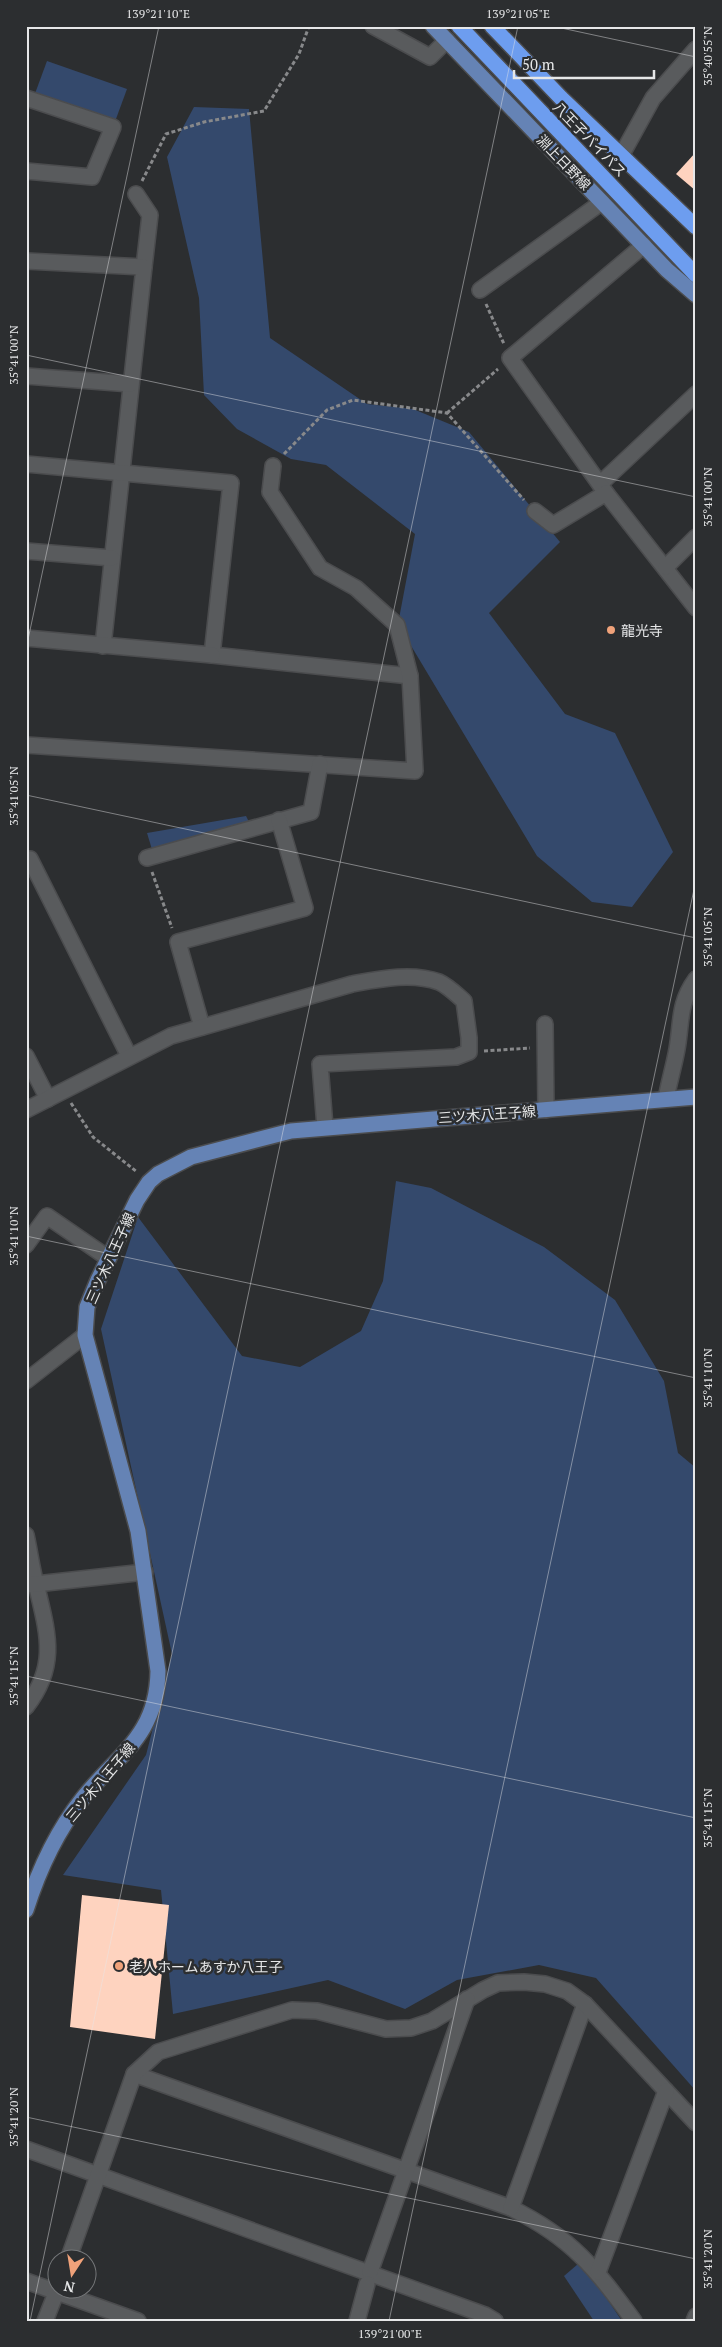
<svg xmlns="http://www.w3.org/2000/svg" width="722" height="2347" font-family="'PT Serif','Noto Sans JP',serif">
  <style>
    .green { fill: #34496c }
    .building { fill: #fed3bf }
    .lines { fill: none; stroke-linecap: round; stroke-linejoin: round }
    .minor-casing { stroke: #4b4c4e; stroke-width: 18 }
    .major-casing { stroke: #4b4c4e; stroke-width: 18 }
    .highway-casing { stroke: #4b4c4e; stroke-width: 18 }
    .path { stroke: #88898b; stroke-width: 3; stroke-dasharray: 4 2.5; stroke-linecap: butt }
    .minor { stroke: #595b5d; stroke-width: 15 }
    .major { stroke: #6583b5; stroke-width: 15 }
    .highway { stroke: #6d9def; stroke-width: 15 }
    .ticks { fill: none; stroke: #e6e7e8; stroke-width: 1; stroke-opacity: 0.45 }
    .poi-dot { fill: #f0a27a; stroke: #2c2e30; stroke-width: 2 }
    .labels { text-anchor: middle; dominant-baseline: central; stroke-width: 5; stroke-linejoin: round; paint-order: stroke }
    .street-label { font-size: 14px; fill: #e6e7e8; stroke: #2c2e30 }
    .poi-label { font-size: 14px; fill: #e6e7e8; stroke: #2c2e30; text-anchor: start }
    .neatline { fill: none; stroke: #e6e7e8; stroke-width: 2 }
    .ticks-label { font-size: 12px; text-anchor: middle; fill: #e6e7e8 }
  </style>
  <rect width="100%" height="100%" fill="#2c2e30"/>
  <g class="green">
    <polygon points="47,61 127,89 113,127 33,99"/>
    <polygon points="194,107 249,109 270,338 367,404 413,409 469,432 560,542 489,613 565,714 615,733 673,852 632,907 592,902 537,856 398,624 415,534 326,465 291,459 237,429 204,395 199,298 167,157"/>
    <polygon points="246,816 252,828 154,856 147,833"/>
    <polygon points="396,1181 431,1188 544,1247 615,1300 664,1381 678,1453 696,1468 696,2091 596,1978 539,1965 457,1980 405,2009 328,1980 173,2014 161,1890 63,1875 146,1755 172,1654 101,1329 138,1217 242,1356 300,1367 361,1331 383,1281"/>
    <polygon points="578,2264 599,2287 622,2321 594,2321 564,2276"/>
  </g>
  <g class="building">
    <polygon points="696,152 696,191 676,174"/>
    <polygon points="82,1895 169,1905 155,2039 70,2027"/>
  </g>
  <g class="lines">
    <defs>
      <g id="minor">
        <polyline points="373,26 430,57 447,40"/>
        <polyline points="26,98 113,127 92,177 26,171"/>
        <polyline points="621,156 653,98 696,49"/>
        <polyline points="136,194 150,215 144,267"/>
        <polyline points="26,261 144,267 103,646"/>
        <polyline points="480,290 602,202"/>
        <polyline points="26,376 131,384"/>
        <polyline points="26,464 231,483 212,655 410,676"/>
        <polyline points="600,484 696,394"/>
        <polyline points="606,493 510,358 644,245"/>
        <polyline points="535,511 553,525 606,493 696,608"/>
        <polyline points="26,551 112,558"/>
        <polyline points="666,567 696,537"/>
        <polyline points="26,638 212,655"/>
        <polyline points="26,745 415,771 410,676 397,625 356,588 320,568 270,492 273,466"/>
        <polyline points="147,858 311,812 320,764"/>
        <polyline points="26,859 30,859 129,1056"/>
        <polyline points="545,1024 546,1110"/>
        <polyline points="202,1027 178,942 305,908 279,820"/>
        <polyline points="26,1056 48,1099"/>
        <path d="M666,1099C669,1082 674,1066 677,1049C682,1021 678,1004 696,979"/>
        <path d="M26,1110L171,1036L352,984C379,979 412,972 439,982C448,986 457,995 464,1001L469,1038V1052L456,1057L320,1064L325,1127"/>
        <polyline points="26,1245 47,1216 108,1258"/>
        <polyline points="26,1381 85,1335"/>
        <path d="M26,1535C30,1553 32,1571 37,1588C48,1634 58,1666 26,1707"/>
        <polyline points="27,1585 145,1572"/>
        <path d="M134,2074L511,2208C572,2238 595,2268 634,2321"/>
        <polyline points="26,2149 485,2315 495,2321"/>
        <polyline points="511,2208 585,2004"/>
        <polyline points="68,2260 134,2074 158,2052 292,2010 317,2011 386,2029 411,2028 432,2021 483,1990 498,1983 524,1982 545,1984 567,1991 585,2004 696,2123"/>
        <polyline points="370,2272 467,1999"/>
        <polyline points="598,2272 666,2091"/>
        <polyline points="26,2281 138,2321"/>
        <polyline points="45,2321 58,2288"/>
        <polyline points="357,2321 367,2284"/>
        <polyline points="694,2321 696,2316"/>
      </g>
      <g id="major">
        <polyline points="433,26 667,270 696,295"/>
        <path d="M26,1910C39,1869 56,1832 83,1798C118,1754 157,1736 158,1671L138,1531L85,1335L87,1307L98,1280L137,1200L149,1182L158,1174L191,1157L291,1131L696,1097"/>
      </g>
      <g id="highway">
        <polyline points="459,26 696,275"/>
        <polyline points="492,26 561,98 696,227"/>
      </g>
    </defs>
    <use href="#minor" class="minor-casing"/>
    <use href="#major" class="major-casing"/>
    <use href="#highway" class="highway-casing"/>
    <g class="path">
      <polyline points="142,181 166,134 204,122 264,111 299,54 309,26"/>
      <polyline points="486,304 504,344"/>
      <polyline points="447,413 498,369"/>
      <polyline points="284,454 327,410 353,400 447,413 524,500"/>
      <polyline points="152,872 172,928"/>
      <polyline points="484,1051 530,1048"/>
      <polyline points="71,1103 93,1137 137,1172"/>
    </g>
    <use href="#minor" class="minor"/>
    <use href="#major" class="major"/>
    <use href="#highway" class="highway"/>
  </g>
  <path class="ticks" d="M552,26L696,57M26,355L696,497M26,649L159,26M26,795L696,938M26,1236L696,1378M26,1676L696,1818M26,2117L696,2259M30,2321L518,26M389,2321L696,880"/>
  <g class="poi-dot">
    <circle cx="611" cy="630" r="5"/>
    <circle cx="119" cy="1966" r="5"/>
  </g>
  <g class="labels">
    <g class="street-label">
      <text transform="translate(590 139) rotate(46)">八王子バイパス</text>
      <text transform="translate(564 162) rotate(46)">淵上日野線</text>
      <text transform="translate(487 1114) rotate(-4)">三ツ木八王子線</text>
      <text transform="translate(110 1258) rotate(-66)">三ツ木八王子線</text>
      <text transform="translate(100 1782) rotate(-50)">三ツ木八王子線</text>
    </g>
    <g class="poi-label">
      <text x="621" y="630">龍光寺</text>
      <text x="129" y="1966">老人ホームあすか八王子</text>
    </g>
  </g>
  <rect width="722" height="2347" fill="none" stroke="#2c2e30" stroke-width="55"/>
  <g transform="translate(72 2274) rotate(192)"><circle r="24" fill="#2c2e30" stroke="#76787a"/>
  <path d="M0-4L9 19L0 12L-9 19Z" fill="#f0a27a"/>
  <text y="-8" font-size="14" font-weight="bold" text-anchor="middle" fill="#e6e7e8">N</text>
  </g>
  <path d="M514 70v8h140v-8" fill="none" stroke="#e6e7e8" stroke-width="2.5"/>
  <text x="522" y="70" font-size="15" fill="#e6e7e8" stroke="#2c2e30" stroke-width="4" paint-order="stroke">50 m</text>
  <rect x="28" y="28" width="666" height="2292" class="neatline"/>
  <g class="ticks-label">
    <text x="158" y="18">139°21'10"E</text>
    <text x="518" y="18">139°21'05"E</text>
    <text transform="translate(708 56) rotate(-90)" y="4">35°40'55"N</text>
    <text transform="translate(14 355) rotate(-90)" y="4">35°41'00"N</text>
    <text transform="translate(708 497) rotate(-90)" y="4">35°41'00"N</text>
    <text transform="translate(14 796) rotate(-90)" y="4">35°41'05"N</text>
    <text transform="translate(708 937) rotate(-90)" y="4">35°41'05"N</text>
    <text transform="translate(14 1236) rotate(-90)" y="4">35°41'10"N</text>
    <text transform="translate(708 1378) rotate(-90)" y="4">35°41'10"N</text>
    <text transform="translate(14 1676) rotate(-90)" y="4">35°41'15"N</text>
    <text transform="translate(708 1818) rotate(-90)" y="4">35°41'15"N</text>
    <text transform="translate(14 2117) rotate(-90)" y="4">35°41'20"N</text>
    <text transform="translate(708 2259) rotate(-90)" y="4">35°41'20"N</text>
    <text x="390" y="2338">139°21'00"E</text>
  </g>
</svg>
